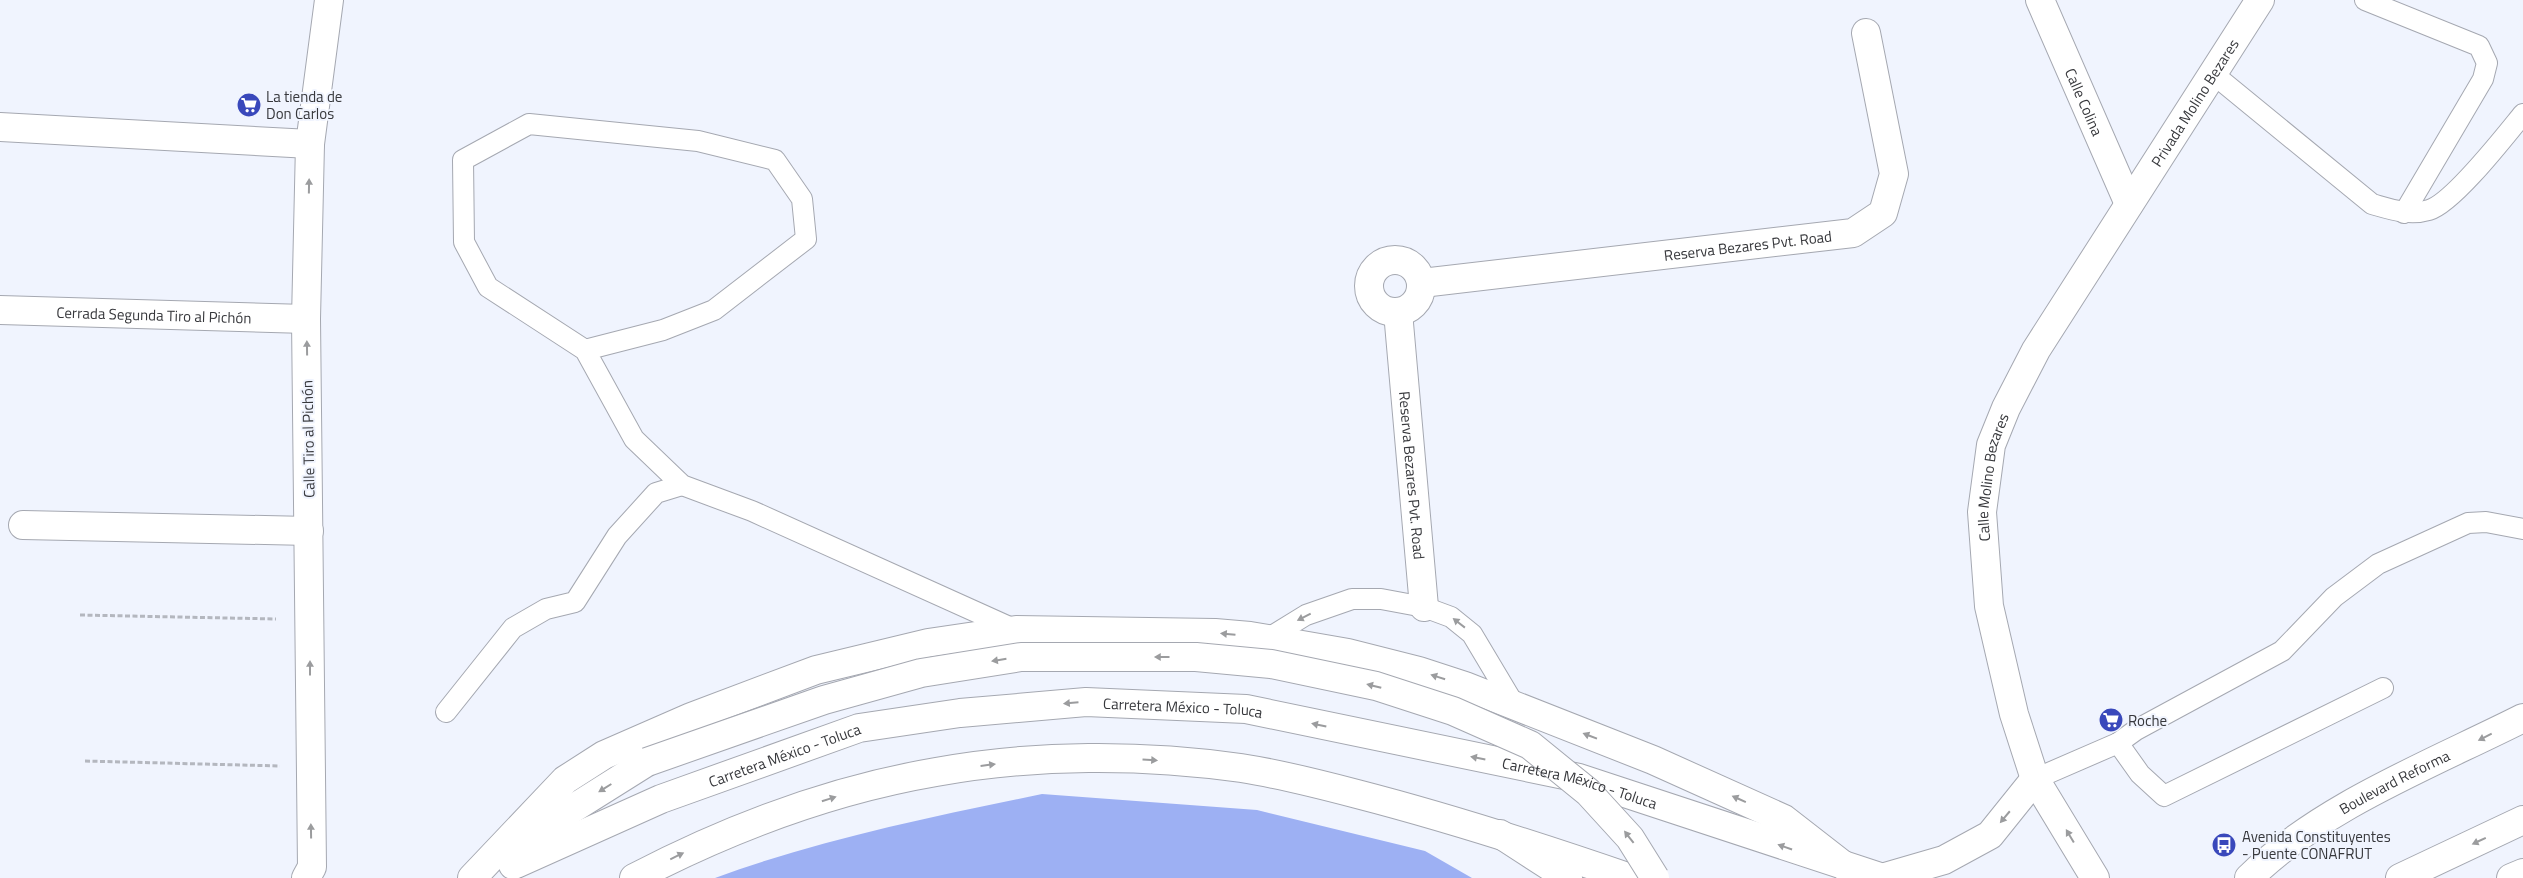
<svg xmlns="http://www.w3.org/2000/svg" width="2523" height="878" font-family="'Titillium Web',sans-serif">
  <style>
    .forest { fill: #9db0f3 }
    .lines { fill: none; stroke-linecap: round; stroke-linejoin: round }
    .service-casing { stroke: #a5a8b1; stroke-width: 22 }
    .minor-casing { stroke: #a5a8b1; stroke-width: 30 }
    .primary-casing { stroke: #a5a8b1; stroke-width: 30 }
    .motorway-casing { stroke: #a5a8b1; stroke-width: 30 }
    .path { stroke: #b4b7bf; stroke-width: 3; stroke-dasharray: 5 2.5; stroke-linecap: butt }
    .service { stroke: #fff; stroke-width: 20 }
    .minor { stroke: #fff; stroke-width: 28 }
    .primary { stroke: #fff; stroke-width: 28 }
    .motorway { stroke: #fff; stroke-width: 28 }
    .motorway-bridge-casing { stroke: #a5a8b1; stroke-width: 30; stroke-linecap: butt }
    .motorway-bridge { stroke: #fff; stroke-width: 28 }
    .oneway { fill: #9b9c9e }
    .labels { text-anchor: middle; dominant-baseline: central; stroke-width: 4; stroke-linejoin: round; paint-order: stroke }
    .poi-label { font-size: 15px; fill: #37383c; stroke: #f0f4fe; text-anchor: start }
    .street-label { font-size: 15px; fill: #37383c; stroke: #f0f4fe }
  </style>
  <rect width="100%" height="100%" fill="#f0f4fe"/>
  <path class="forest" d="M1042,794L1257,810L1425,851L1472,878H715C821,839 931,817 1042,794Z"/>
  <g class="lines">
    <defs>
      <g id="service">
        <polyline points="2365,0 2479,46 2487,63 2483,79 2404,213"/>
        <path d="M2212,73L2372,204C2390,209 2409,216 2429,210C2453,203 2505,136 2523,114"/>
        <polyline points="585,350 663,330 714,310 806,239 802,199 775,160 698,141 529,124 463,160 464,242 488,287 585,350 634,439 682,485 752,511 1016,630"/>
        <polyline points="1267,639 1306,615 1352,599 1381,599 1424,607 1451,617 1472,634 1515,706"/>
        <polyline points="446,712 513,628 546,609 575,602 617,536 656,493 682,485"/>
        <polyline points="2118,743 2140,774 2164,796 2383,688"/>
        <polyline points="2035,779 2118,743 2136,730 2282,651 2334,597 2378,564 2468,523 2486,522 2523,529"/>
      </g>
      <g id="minor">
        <path id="s1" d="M2040,0L2129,204"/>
        <polyline points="0,127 310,144"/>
        <circle cx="1395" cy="286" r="26"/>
        <path id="s2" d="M1422,283L1853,233L1883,213L1894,174L1866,33"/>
        <path id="s3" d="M0,310L306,319"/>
        <path id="s4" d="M1398,312L1424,607"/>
        <polyline points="23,525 309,531"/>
        <polyline points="306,878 312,867 306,319 310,144 329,0"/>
        <polyline points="1882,878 1944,860 1990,835 2035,779"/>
        <path id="s5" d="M2095,878L2035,779L2014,714L1989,606L1982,512L1991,445L2006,408L2036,350L2260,0"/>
      </g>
      <g id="primary">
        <path id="s6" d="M516,864L661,799L859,728L960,713L1086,702L1246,709L1579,778L1883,878"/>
        <polyline points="472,878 565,780 604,755 691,717 816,670 928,643 1016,630 1215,633 1250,636 1348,653 1419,671 1465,686 1653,760 1784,819 1847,868"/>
        <path d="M634,878C728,829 831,790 936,772C1035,754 1142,754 1241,768C1280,774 1319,784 1357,794C1450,818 1540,847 1630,878"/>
        <polyline points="2400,878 2523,820"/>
        <polyline points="2511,878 2523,873"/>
      </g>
      <g id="motorway">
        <polyline points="1500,834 1568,878"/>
        <polyline points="513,865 569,811 647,762"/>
        <path id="s7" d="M2249,878C2320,807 2434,763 2523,718"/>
      </g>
    </defs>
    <use href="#service" class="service-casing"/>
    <use href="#minor" class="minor-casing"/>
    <use href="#primary" class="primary-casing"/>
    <use href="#motorway" class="motorway-casing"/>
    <g class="path">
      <polyline points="80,615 276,619"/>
      <polyline points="85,761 280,766"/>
    </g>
    <use href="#service" class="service"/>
    <use href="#minor" class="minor"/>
    <use href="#primary" class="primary"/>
    <use href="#motorway" class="motorway"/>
    <defs>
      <polyline id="motorway-bridge" points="647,762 824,700 921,673 1021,657 1196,657 1271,664 1376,686 1453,711 1530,745 1588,792 1630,838 1655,878"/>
    </defs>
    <use href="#motorway-bridge" class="motorway-bridge-casing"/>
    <use href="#motorway-bridge" class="motorway-bridge"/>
  </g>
  <defs><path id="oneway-solid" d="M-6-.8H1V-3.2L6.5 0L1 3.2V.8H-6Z" transform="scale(1.25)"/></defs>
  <g class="oneway">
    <use href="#oneway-solid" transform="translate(309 186) rotate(-89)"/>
    <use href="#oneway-solid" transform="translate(307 348) rotate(-91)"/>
    <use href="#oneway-solid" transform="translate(1304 617) rotate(153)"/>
    <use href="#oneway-solid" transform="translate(1459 623) rotate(-142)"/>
    <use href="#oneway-solid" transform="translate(1228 634) rotate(-175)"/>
    <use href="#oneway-solid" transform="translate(1162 657) rotate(180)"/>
    <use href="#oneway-solid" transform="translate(999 660) rotate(171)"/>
    <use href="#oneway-solid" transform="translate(310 668) rotate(-90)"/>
    <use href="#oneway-solid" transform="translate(1438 677) rotate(-162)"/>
    <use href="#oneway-solid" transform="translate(1374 686) rotate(-166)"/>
    <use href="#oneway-solid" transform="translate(1071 703) rotate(175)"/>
    <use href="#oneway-solid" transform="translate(1319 725) rotate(-168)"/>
    <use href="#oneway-solid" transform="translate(1590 736) rotate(-159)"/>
    <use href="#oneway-solid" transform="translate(2485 737) rotate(153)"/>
    <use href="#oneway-solid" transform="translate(1478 758) rotate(-169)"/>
    <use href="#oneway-solid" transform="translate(1150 760) rotate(4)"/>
    <use href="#oneway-solid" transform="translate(988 765) rotate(-7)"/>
    <use href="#oneway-solid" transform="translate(605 788) rotate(148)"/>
    <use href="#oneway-solid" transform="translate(829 799) rotate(-18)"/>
    <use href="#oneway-solid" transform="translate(1739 799) rotate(-156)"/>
    <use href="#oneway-solid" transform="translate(2005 817) rotate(130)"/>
    <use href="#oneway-solid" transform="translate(311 831) rotate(-91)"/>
    <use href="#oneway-solid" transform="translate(2070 836) rotate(-121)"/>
    <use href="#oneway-solid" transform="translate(1629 837) rotate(-128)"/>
    <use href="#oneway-solid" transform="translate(2479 841) rotate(155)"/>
    <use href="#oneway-solid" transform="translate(1785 847) rotate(-161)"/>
    <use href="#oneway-solid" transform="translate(677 856) rotate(-26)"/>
  </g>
  <defs>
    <symbol id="supermarket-disc" viewBox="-11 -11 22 22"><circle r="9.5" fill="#3948bb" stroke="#f0f4fe"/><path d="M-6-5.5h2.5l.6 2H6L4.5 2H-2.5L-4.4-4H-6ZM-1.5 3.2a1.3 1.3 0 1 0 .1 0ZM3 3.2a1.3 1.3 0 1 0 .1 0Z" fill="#fff"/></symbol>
    <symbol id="bus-disc" viewBox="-11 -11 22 22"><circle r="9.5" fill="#3948bb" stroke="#f0f4fe"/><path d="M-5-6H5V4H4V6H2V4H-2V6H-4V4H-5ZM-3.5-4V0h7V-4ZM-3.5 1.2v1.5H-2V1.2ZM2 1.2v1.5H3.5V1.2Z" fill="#fff"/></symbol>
  </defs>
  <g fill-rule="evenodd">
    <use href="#supermarket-disc" x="235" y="91" width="28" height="28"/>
    <use href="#supermarket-disc" x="2097" y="706" width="28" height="28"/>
    <use href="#bus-disc" x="2210" y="831" width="28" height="28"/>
  </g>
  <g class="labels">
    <g class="poi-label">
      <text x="266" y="96">La tienda de<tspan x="266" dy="17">Don Carlos</tspan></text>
      <text x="2128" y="720">Roche</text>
      <text x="2242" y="836">Avenida Constituyentes<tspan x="2242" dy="17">- Puente CONAFRUT</tspan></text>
    </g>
    <g class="street-label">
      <text stroke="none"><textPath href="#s1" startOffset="111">Calle Colina</textPath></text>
      <text stroke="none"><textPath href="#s5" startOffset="856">Privada Molino Bezares</textPath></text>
      <text stroke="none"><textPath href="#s2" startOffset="328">Reserva Bezares Pvt. Road</textPath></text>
      <text stroke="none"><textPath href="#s3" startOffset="154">Cerrada Segunda Tiro al Pichón</textPath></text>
      <text transform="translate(308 439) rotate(-91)">Calle Tiro al Pichón</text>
      <text stroke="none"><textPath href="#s4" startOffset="164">Reserva Bezares Pvt. Road</textPath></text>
      <text stroke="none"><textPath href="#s5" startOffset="425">Calle Molino Bezares</textPath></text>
      <text stroke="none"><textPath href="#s6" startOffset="695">Carretera México - Toluca</textPath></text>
      <text stroke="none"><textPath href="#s6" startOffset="290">Carretera México - Toluca</textPath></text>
      <text stroke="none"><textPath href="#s7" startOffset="175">Boulevard Reforma</textPath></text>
      <text stroke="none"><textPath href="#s6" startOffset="1100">Carretera México - Toluca</textPath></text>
    </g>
  </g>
</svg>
